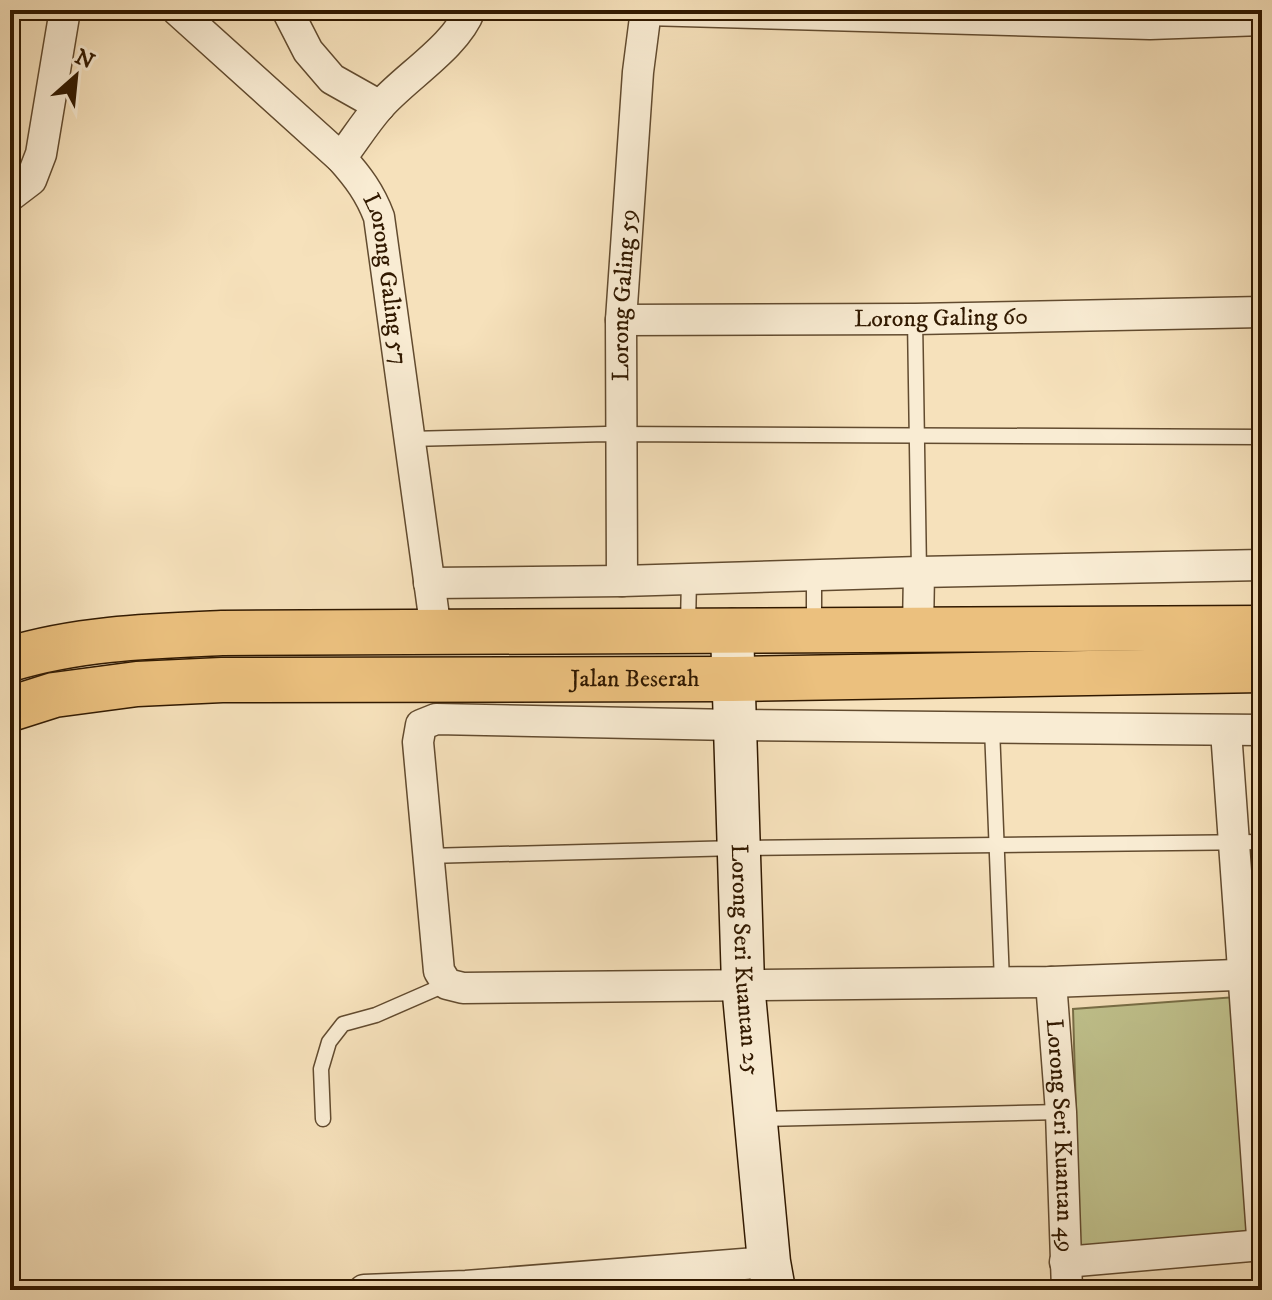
<svg xmlns="http://www.w3.org/2000/svg" width="1272" height="1300" font-family="'IM FELL DW Pica',serif">
  <style>
    .green { fill: #c0c28d; stroke: #786e46; stroke-width: 2 }
    .lines { fill: none; stroke-linecap: round; stroke-linejoin: round }
    .lane-casing { stroke: #624b2f; stroke-width: 17 }
    .street-casing { stroke: #624b2f; stroke-width: 33 }
    .secondary-casing { stroke: #311900; stroke-width: 45 }
    .highway-casing { stroke: #311900; stroke-width: 47 }
    .lane { stroke: #f9ecd3; stroke-width: 14 }
    .street { stroke: #f9ecd3; stroke-width: 30 }
    .secondary { stroke: #f9ecd3; stroke-width: 42 }
    .highway { stroke: #ebc07e; stroke-width: 44 }
    .labels { text-anchor: middle; dominant-baseline: central; stroke-width: 6; stroke-linejoin: round; paint-order: stroke }
    .street-label { font-size: 24px; fill: #311900; stroke: #f9ecd3 }
  </style>
  <rect width="100%" height="100%" fill="#f6e1bb"/>
  <filter id="stains"><feTurbulence type="fractalNoise" baseFrequency=".0025" numOctaves="4"/><feColorMatrix values="0 0 0 0 .2 0 0 0 0 .09 0 0 0 0 .02 0 0 0 .5 -.17"/></filter>
  <radialGradient id="worn" r=".72"><stop offset=".6" stop-color="#630" stop-opacity="0"/><stop offset="1" stop-color="#630" stop-opacity=".3"/></radialGradient>
  <polygon class="green" points="1236,997 1248,1234 1080,1252 1073,1009"/>
  <g class="lines">
    <defs>
      <g id="lane">
        <polyline points="915,319 919,572"/>
        <polyline points="409,439 606,434 1262,437"/>
        <polyline points="814,574 814,626"/>
        <polyline points="688,625 689,578"/>
        <polyline points="992,728 1002,982"/>
        <polyline points="427,856 738,848 1262,842"/>
        <polyline points="323,1119 321,1069 329,1042 343,1024 376,1015 447,984"/>
        <polyline points="761,1119 1061,1112"/>
      </g>
      <g id="street">
        <path id="s1" d="M177,10L341,158C358,177 370,193 379,217L436,631"/>
        <polyline points="287,10 308,51 332,79 380,106"/>
        <polyline points="646,10 1150,24 1262,20"/>
        <path d="M341,158C354,141 365,123 379,107C405,77 456,47 470,10"/>
        <polyline points="10,196 31,180 41,154 65,10"/>
        <path id="s2" d="M621,320L915,319L1262,312"/>
        <path id="s3" d="M622,581L621,320L638,72L646,10"/>
        <polyline points="429,583 622,581 919,572"/>
        <polyline points="918,630 919,572 1262,565"/>
        <polyline points="1262,730 733,725 436,719 421,725 418,742 439,971 447,984 463,988 1051,982 1262,974"/>
        <polyline points="1226,731 1262,1236"/>
        <path id="s4" d="M1051,982L1061,1112L1067,1290"/>
        <polyline points="1065,1262 1262,1245"/>
        <polyline points="364,1290 466,1286 769,1262"/>
      </g>
      <g id="secondary">
        <path id="s5" d="M732,630L743,984L769,1262L774,1290"/>
      </g>
      <g id="highway">
        <path d="M10,659C79,638 151,636 222,633L1262,628"/>
        <path id="s6" d="M10,709L54,695L137,684L222,680L732,679L1262,670"/>
      </g>
    </defs>
    <use href="#lane" class="lane-casing"/>
    <use href="#street" class="street-casing"/>
    <use href="#secondary" class="secondary-casing"/>
    <use href="#highway" class="highway-casing"/>
    <use href="#lane" class="lane"/>
    <use href="#street" class="street"/>
    <use href="#secondary" class="secondary"/>
    <use href="#highway" class="highway"/>
  </g>
  <g class="labels">
    <g class="street-label">
      <text stroke="none"><textPath href="#s1" startOffset="354">Lorong Galing 57</textPath></text>
      <text stroke="none"><textPath href="#s3" startOffset="286">Lorong Galing 59</textPath></text>
      <text stroke="none"><textPath href="#s2" startOffset="320">Lorong Galing 60</textPath></text>
      <text stroke="none"><textPath href="#s6" startOffset="628">Jalan Beserah</textPath></text>
      <text stroke="none"><textPath href="#s5" startOffset="330">Lorong Seri Kuantan 25</textPath></text>
      <text stroke="none"><textPath href="#s4" startOffset="154">Lorong Seri Kuantan 49</textPath></text>
    </g>
  </g>
  <rect width="1272" height="1300" fill="none" stroke="#f6e1bb" stroke-width="40"/>
  <rect x="12" y="12" width="1248" height="1276" fill="none" stroke="#311900" stroke-width="4"/>
  <rect x="20" y="20" width="1232" height="1260" fill="none" stroke="#311900" stroke-width="2"/>
  <g transform="translate(76 76) rotate(27)" stroke="#f9ecd3" stroke-width="6" paint-order="stroke">
  <path d="M0-6L14 30L0 20L-14 30Z" fill="#311900"/>
  <text y="-12" font-size="22" font-weight="bold" text-anchor="middle" fill="#311900">N</text>
  </g>
  <rect width="100%" height="100%" filter="url(#stains)"/>
  <rect width="100%" height="100%" fill="url(#worn)"/>
</svg>
